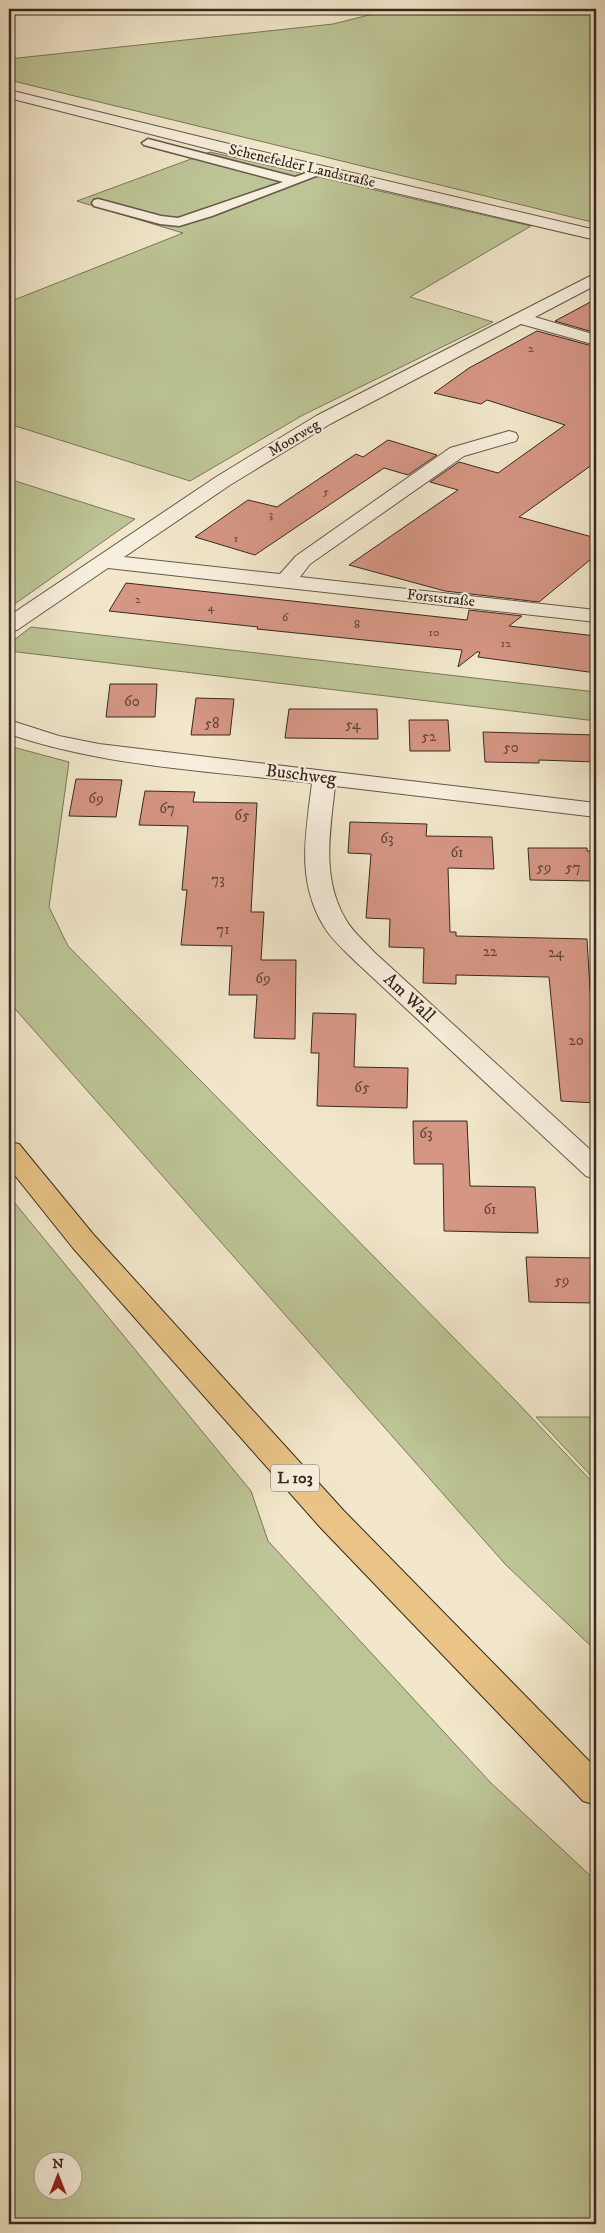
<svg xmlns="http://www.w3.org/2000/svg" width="605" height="2233" font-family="'IM FELL DW Pica',serif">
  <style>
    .green { fill: #bdc596; stroke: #79785a; fill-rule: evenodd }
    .building { fill: #d59684; stroke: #352a1f }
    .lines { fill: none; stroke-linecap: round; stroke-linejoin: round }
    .lane-casing { stroke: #64594a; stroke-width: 3 }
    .street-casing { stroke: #64594a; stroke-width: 2 }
    .primary-casing { stroke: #352a1f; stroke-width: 2 }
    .lane { fill: #f7efdd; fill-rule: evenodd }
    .street { fill: #f7efdd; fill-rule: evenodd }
    .primary { fill: #e9c486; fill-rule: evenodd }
    .labels { text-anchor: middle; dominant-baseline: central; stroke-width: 4.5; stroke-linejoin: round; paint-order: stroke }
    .far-number-label { font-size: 12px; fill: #5d4538 }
    .far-street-label { font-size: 15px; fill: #352a1f; stroke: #f7efdd }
    .number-label { font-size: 15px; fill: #5d4538 }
    .shield { fill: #f7efdd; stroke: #6f6558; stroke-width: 1 }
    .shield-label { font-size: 16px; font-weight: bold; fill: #352a1f }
    .street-label { font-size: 18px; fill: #352a1f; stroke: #f7efdd }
  </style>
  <rect width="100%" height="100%" fill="#f2e7cb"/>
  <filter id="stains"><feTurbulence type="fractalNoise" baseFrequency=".004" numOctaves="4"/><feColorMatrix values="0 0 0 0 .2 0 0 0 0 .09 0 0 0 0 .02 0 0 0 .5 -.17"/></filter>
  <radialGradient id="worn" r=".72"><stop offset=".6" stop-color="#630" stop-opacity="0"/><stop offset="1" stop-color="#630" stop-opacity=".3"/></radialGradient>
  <g class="green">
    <polygon points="393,9 596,9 596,223 9,80 9,59 333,24"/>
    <polygon points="210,152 531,226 410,297 493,322 303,415 190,481 9,424 9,302 183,233 77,201"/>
    <polygon points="9,479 135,519 9,608"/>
    <polygon points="31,627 596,692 596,721 9,651 9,644"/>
    <polygon points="9,746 69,762 49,907 68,946 515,1400 596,1486 596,1651 505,1564 9,1002"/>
    <path d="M9,1196L251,1491L268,1541L490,1782L596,1881V2224H9ZM72,2160V2190H42V2160Z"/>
    <polygon points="536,1417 596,1417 596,1481"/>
  </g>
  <g class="building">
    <polygon points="596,299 596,333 555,321"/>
    <polygon points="537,331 596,347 596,462 519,517 596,538 596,555 539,602 445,591 349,565 458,490 430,482 459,462 498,473 565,425 487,400 481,404 434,393 469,368"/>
    <polygon points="388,440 437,455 408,475 384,468 255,555 195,537 248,500 277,507 356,454 363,457"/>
    <polygon points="126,583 467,620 469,610 522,616 509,626 596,636 596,673 478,657 480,652 477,652 458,667 462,650 257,629 258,627 109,611"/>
    <polygon points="110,684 157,684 155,717 106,717"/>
    <polygon points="196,698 234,699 230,735 191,735"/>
    <polygon points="289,709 377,709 378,739 285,738"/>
    <polygon points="409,720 448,720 450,751 410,751"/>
    <polygon points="483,732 596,735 596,762 539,760 539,763 485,762"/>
    <polygon points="76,779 122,780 116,817 69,816"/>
    <polygon points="145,791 195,792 193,802 257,803 251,912 264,912 261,960 296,960 295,1039 254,1038 257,995 229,995 232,946 181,945 187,890 182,890 188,826 139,825"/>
    <polygon points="350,822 427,824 426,836 492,837 494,869 448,868 450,932 456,932 456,936 587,939 592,1022 596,1022 596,1103 561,1101 549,977 456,975 456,984 423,983 424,948 389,947 390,919 366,918 371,854 348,853"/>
    <polygon points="528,848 587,848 587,851 596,851 596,881 530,880"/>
    <polygon points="313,1013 356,1014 354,1067 408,1068 407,1108 317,1106 319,1053 311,1053"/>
    <polygon points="413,1121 467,1121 470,1186 535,1187 538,1233 444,1231 443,1164 414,1164"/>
    <polygon points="526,1257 596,1258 596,1303 529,1302"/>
  </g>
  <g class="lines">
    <defs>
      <polygon id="lane" points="148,139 295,177 323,167 329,171 212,216 179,226 160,224 94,206 92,203 94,200 98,199 161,216 178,218 283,182 144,145 142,143"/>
      <g id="street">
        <polygon points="9,90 221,142 596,230 596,240 221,152 9,98"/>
        <polygon points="596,273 596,285 535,317 596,335 596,345 521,324 330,424 230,485 124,557 280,574 296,556 450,448 509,431 516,433 518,437 516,441 464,456 310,564 300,577 596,610 596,622 108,568 17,630 9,631 9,616 216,477 316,416"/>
        <path d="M9,720L59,736L99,744L596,803V817L335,786C330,832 321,878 346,920C353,932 365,942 374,952L596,1155V1179L586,1176L356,962C345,951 331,939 323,925C296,879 306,833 312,783C211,771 106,767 9,734Z"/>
      </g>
      <polygon id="primary" points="9,1142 19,1144 93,1234 344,1511 596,1768 596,1805 583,1801 320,1527 73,1248 9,1168"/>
    </defs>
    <use href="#lane" class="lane-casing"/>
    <use href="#street" class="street-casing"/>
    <use href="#primary" class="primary-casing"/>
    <use href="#lane" class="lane"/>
    <use href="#street" class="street"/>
    <use href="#primary" class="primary"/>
  </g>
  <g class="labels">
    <g class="far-number-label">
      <text x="531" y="348">2</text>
      <text x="326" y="491">5</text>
      <text x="271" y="514">3</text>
      <text x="236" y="538">1</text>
      <text x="138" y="599">2</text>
      <text x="211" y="607">4</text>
      <text x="285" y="617">6</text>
      <text x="357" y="624">8</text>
      <text x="434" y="632">10</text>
      <text x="506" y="643">12</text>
    </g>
    <g class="far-street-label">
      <text transform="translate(302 166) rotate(13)">Schenefelder Landstraße</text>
      <text transform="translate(294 438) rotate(-31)">Moorweg</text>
      <text transform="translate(441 598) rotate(6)">Forststraße</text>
    </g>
    <g class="number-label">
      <text x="132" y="701">60</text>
      <text x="212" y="723">58</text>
      <text x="353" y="724">54</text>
      <text x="429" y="736">52</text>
      <text x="511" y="747">50</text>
      <text x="96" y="798">69</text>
      <text x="167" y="808">67</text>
      <text x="242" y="815">65</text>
      <text x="387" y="838">63</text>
      <text x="457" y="852">61</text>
      <text x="544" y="867">59</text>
      <text x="573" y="867">57</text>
      <text x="218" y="879">73</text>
      <text x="223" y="929">71</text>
      <text x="490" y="951">22</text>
      <text x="556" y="952">24</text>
      <text x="263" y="978">69</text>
      <text x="576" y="1040">20</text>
      <text x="362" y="1087">65</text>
      <text x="426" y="1133">63</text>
      <text x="490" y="1209">61</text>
      <text x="562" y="1280">59</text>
    </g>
    <rect class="shield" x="271" y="1464.5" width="48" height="27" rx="4"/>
    <g class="shield-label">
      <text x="295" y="1478">L 103</text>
    </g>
    <g class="street-label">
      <text transform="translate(301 775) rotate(7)">Buschweg</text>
      <text transform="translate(409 998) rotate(43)">Am Wall</text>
    </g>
  </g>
  <rect width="605" height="2233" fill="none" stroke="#f2e7cb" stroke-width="30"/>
  <rect x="10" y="10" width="585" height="2213" fill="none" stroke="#352a1f" stroke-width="2.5"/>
  <rect x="15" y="15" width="575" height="2203" fill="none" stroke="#352a1f"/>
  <g transform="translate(58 2176)"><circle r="24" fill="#f7efdd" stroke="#a9a091"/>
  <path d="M0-4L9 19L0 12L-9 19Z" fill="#8f2418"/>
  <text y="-8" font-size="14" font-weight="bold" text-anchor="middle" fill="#352a1f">N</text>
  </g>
  <rect width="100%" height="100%" filter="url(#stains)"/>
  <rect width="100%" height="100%" fill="url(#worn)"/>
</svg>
